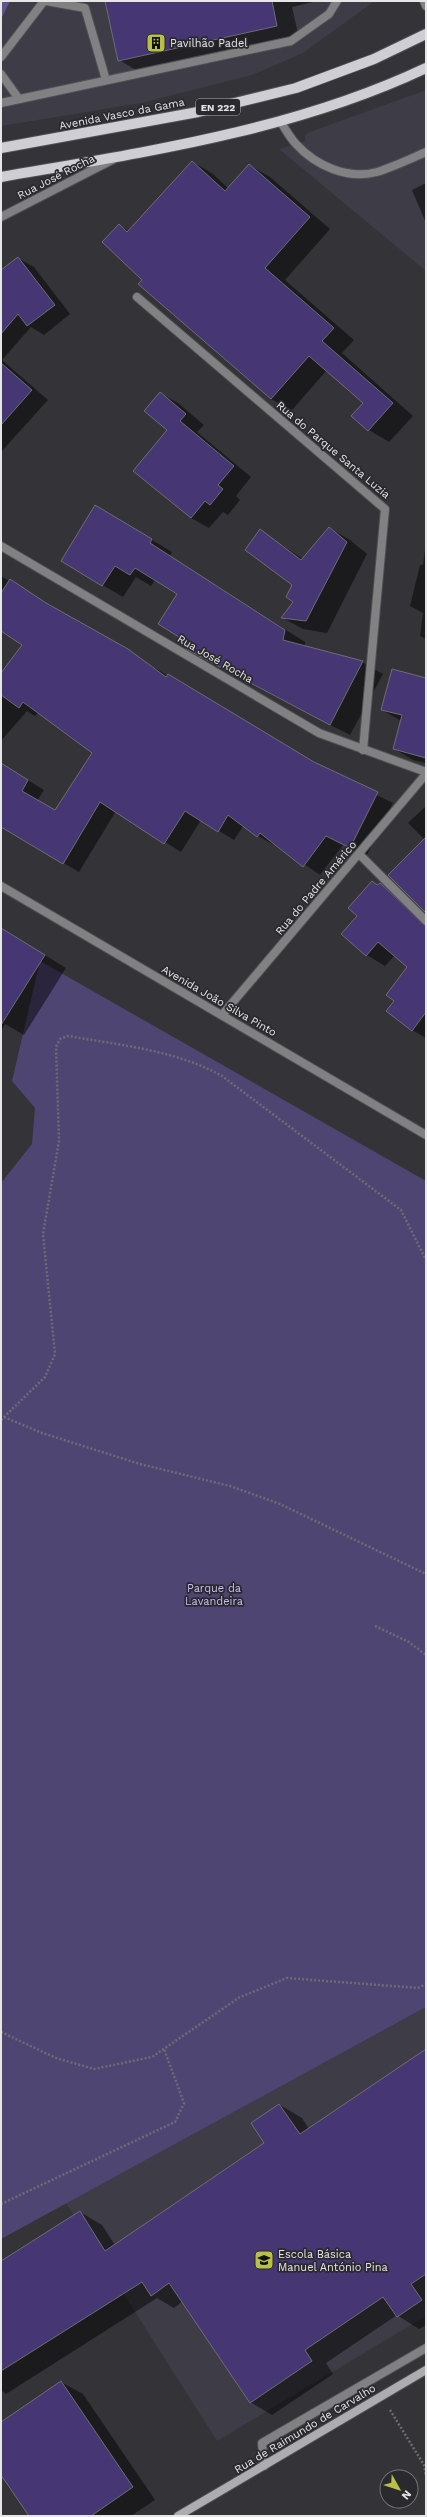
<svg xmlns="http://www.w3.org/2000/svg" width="427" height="2517" font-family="'Work Sans',sans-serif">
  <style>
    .built { fill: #3e3c47 }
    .green { fill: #4f4573 }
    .forest { fill: #615393 }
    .shadow { fill: #0007 }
    .building { fill: #463774; stroke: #6d6d72 }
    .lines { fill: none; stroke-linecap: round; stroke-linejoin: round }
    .service-casing { stroke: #504f54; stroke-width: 10 }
    .minor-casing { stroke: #504f54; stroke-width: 10 }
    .secondary-casing { stroke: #504f54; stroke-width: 10 }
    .primary-casing { stroke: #504f54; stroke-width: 12 }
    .path { stroke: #6d6c71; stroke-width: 2.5; stroke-dasharray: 2 2; stroke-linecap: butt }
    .service { stroke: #818184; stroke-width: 8 }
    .minor { stroke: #818184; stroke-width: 8 }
    .secondary { stroke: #adadb1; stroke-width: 8 }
    .primary { stroke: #cfced4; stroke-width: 10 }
    .labels { text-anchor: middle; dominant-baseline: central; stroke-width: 3.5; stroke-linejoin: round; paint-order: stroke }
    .shield { fill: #2a292d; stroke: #aeadb0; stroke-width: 1 }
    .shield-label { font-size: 10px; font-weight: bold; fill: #e6e5e8 }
    .poi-label { font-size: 11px; fill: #e6e5e8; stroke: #2a292d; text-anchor: start }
    .street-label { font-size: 11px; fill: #e6e5e8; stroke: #2a292d }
    .park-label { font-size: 11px; fill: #c8bef7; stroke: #2a292d }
  </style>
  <rect width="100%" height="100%" fill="#343338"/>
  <g class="built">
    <polygon points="1,1 372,1 372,3 303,53 252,75 141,103 1,126"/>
    <polygon points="426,90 426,271 279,149 305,141 305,135 310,132"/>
    <polygon points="426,2007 426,2316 217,2441 66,2203"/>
  </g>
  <polygon class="green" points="40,961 426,1181 426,2007 1,2239 1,1183 32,1144 35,1108 12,1081"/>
  <polygon class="forest" points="1,1 10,1 1,19"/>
  <g class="shadow">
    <polygon points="106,1 317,1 292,7 299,38 141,73 119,60"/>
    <polygon points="193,162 213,174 229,189 249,165 270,177 330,229 285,280 354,340 342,353 413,416 389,442 369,430 352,416 364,403 327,370 292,410 271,399 144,280 119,226 129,231"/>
    <polygon points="426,183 426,223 412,190"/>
    <polygon points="18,258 34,267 70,314 44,335 31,327 2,360 48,400 1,452 1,271"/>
    <polygon points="160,393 178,403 204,425 197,432 251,477 236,496 240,500 228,515 223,512 209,528 191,518"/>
    <polygon points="116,518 172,552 170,556 305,642 305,647 362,662 383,674 350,735 239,678 188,648 191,644 178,594 155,580 151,586 136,577 123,597 62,561"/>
    <polygon points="329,528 350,540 367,554 327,633 303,629 283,618 294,602 293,584 260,531 303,559"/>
    <polygon points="426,542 426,639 420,636 423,613 410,606 420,565 423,565"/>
    <polygon points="1,576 317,765 393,803 366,857 343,845 320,875 275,844 274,845 258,836 244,825 234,840 201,820 181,852 116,811 79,872 1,826 1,764 44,790 37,801 55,812 94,753 39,712 35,716 27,711 1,741 1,675 24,645 1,630"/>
    <polygon points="426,679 426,763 413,760 394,749 401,721 382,710"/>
    <polygon points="426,806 426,912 425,840 408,823"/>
    <polygon points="380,884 398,895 426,922 426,1038 412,1030 395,1001 408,967 395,955 385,966 367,955 358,916"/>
    <polygon points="1,928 66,968 24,1035 5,1024 1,1031"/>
    <polygon points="426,2050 426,2325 419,2329 397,2315 326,2363 333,2374 272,2415 250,2402 183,2301 174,2308 157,2298 6,2394 1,2390 1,2262 80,2212 102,2225 115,2245 265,2143 280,2105 302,2118 309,2129"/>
    <polygon points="61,2382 83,2394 155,2500 131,2516 30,2516 1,2473 1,2423"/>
  </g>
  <g class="building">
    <polygon points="105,1 272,1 277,26 118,61"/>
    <polygon points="192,161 225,191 249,164 310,217 265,268 334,328 322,341 393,403 368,431 351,416 363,403 309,356 271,399 138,284 142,280 102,242 119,224 127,232"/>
    <polygon points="18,257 55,305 27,326 18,314 1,334 1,270"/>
    <polygon points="1,363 32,390 1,425"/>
    <polygon points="160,392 186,414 180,421 234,466 218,485 223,489 210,505 205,501 191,518 133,471 167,430 144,411"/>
    <polygon points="95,505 152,539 150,543 285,630 283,640 363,661 330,725 186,649 190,644 158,624 177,594 135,568 130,575 115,566 102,586 61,561"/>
    <polygon points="329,527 347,542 306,621 281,618 293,602 286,597 292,585 245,550 260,529 301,560"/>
    <polygon points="10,579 46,603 128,649 166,677 168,674 314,762 378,792 350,848 326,836 303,867 260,833 257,837 228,815 218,832 185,811 164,844 100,802 63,864 1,827 1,763 28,780 22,791 55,810 92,753 23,702 19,708 1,695 1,673 22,645 1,631 1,593"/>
    <polygon points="392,669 426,678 426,758 393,749 402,715 381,710"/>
    <polygon points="426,837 426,913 388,875"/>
    <polygon points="372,881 377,885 380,883 426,926 426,1012 412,1031 386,1011 394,1001 386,995 407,967 378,942 366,956 341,934 357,916 348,908"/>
    <polygon points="1,928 45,955 1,1025"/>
    <polygon points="426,2049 426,2274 411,2284 422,2300 397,2317 383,2297 305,2350 312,2361 250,2403 169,2283 151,2296 142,2282 1,2371 1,2261 80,2211 105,2251 264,2143 251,2123 279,2104 300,2134"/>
    <polygon points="61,2381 133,2487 91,2516 29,2516 1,2475 1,2422"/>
  </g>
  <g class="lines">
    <defs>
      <g id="service">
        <polyline points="46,1 85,8 106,80"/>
        <polyline points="1,57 44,1"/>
        <polyline points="1,74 19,99"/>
        <polyline points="1,103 291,41 329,14 337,1"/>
        <path d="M280,121C285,128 290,138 296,144C316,166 348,180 377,172C393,167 410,159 426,152"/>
        <polyline points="264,2466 262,2443 426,2348"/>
      </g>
      <g id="minor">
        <polyline points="424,1 426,6"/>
        <polyline points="1,217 114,159"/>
        <polyline points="137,297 385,509 363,750"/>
        <polyline points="1,546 319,733 426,772"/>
        <polyline points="359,854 426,921"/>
        <polyline points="1,886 426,1135"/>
        <polyline points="222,1015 426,774"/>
      </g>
      <polyline id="secondary" points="178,2516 426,2370"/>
      <g id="primary">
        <polyline points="1,148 198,112 296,88 374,59 426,34"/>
        <path d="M1,177C145,152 293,131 426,68"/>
      </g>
    </defs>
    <use href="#service" class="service-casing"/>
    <use href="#minor" class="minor-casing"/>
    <use href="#secondary" class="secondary-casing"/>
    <use href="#primary" class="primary-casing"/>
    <g class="path">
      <polyline points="4,1417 42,1433 140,1464 230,1486 280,1504 426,1574"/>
      <path d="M1,1420L45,1377L55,1354L43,1234L59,1141L56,1047L60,1039L68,1036C119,1045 176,1050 222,1076L401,1210L426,1260"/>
      <polyline points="375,1626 409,1642 426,1655"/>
      <polyline points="1,2032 56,2058 94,2069 152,2057 240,1997 287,1978 418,1988 426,1984"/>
      <polyline points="1,2204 175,2122 184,2103 164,2049"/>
      <polyline points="390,2410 424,2465 426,2476"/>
    </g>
    <use href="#service" class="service"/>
    <use href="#minor" class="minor"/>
    <use href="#secondary" class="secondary"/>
    <use href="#primary" class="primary"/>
  </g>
  <defs>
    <symbol id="building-square" viewBox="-11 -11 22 22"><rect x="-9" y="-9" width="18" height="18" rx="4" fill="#b9c046" stroke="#2a292d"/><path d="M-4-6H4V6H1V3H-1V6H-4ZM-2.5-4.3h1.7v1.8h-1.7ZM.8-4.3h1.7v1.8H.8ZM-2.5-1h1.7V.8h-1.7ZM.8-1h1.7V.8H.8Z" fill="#111"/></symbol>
    <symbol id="school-square" viewBox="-11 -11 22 22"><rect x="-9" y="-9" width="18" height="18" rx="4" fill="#b9c046" stroke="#2a292d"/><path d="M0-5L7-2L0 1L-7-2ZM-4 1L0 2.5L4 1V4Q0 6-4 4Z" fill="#111"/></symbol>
  </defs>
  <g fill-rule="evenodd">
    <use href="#building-square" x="145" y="32" width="22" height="22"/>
    <use href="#school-square" x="253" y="2249" width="22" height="22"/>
  </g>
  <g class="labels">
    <rect class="shield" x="196" y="99" width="44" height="16" rx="3"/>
    <g class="shield-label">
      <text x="218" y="107">EN 222</text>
    </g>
    <g class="poi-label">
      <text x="170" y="43">Pavilhão Padel</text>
      <text x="278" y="2254">Escola Básica<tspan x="278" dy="13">Manuel António Pina</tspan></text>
    </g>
    <g class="street-label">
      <text transform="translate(122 114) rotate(-11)">Avenida Vasco da Gama</text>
      <text transform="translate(56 177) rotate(-27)">Rua José Rocha</text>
      <text transform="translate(333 450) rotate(40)">Rua do Parque Santa Luzia</text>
      <text transform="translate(215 659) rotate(30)">Rua José Rocha</text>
      <text transform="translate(316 888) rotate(-50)">Rua do Padre Américo</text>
      <text transform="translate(219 1001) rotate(30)">Avenida João Silva Pinto</text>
      <text transform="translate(305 2429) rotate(-31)">Rua de Raimundo de Carvalho</text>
    </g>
    <g class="park-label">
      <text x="214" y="1588">Parque da<tspan x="214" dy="13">Lavandeira</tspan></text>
    </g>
  </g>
  <rect width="427" height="2517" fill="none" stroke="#e6e5e8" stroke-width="4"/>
  <g transform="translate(399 2489) rotate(129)"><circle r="19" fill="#2a292d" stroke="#757478"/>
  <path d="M0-3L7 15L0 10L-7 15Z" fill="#b9c046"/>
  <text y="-6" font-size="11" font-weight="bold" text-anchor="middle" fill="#e6e5e8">N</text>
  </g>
</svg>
